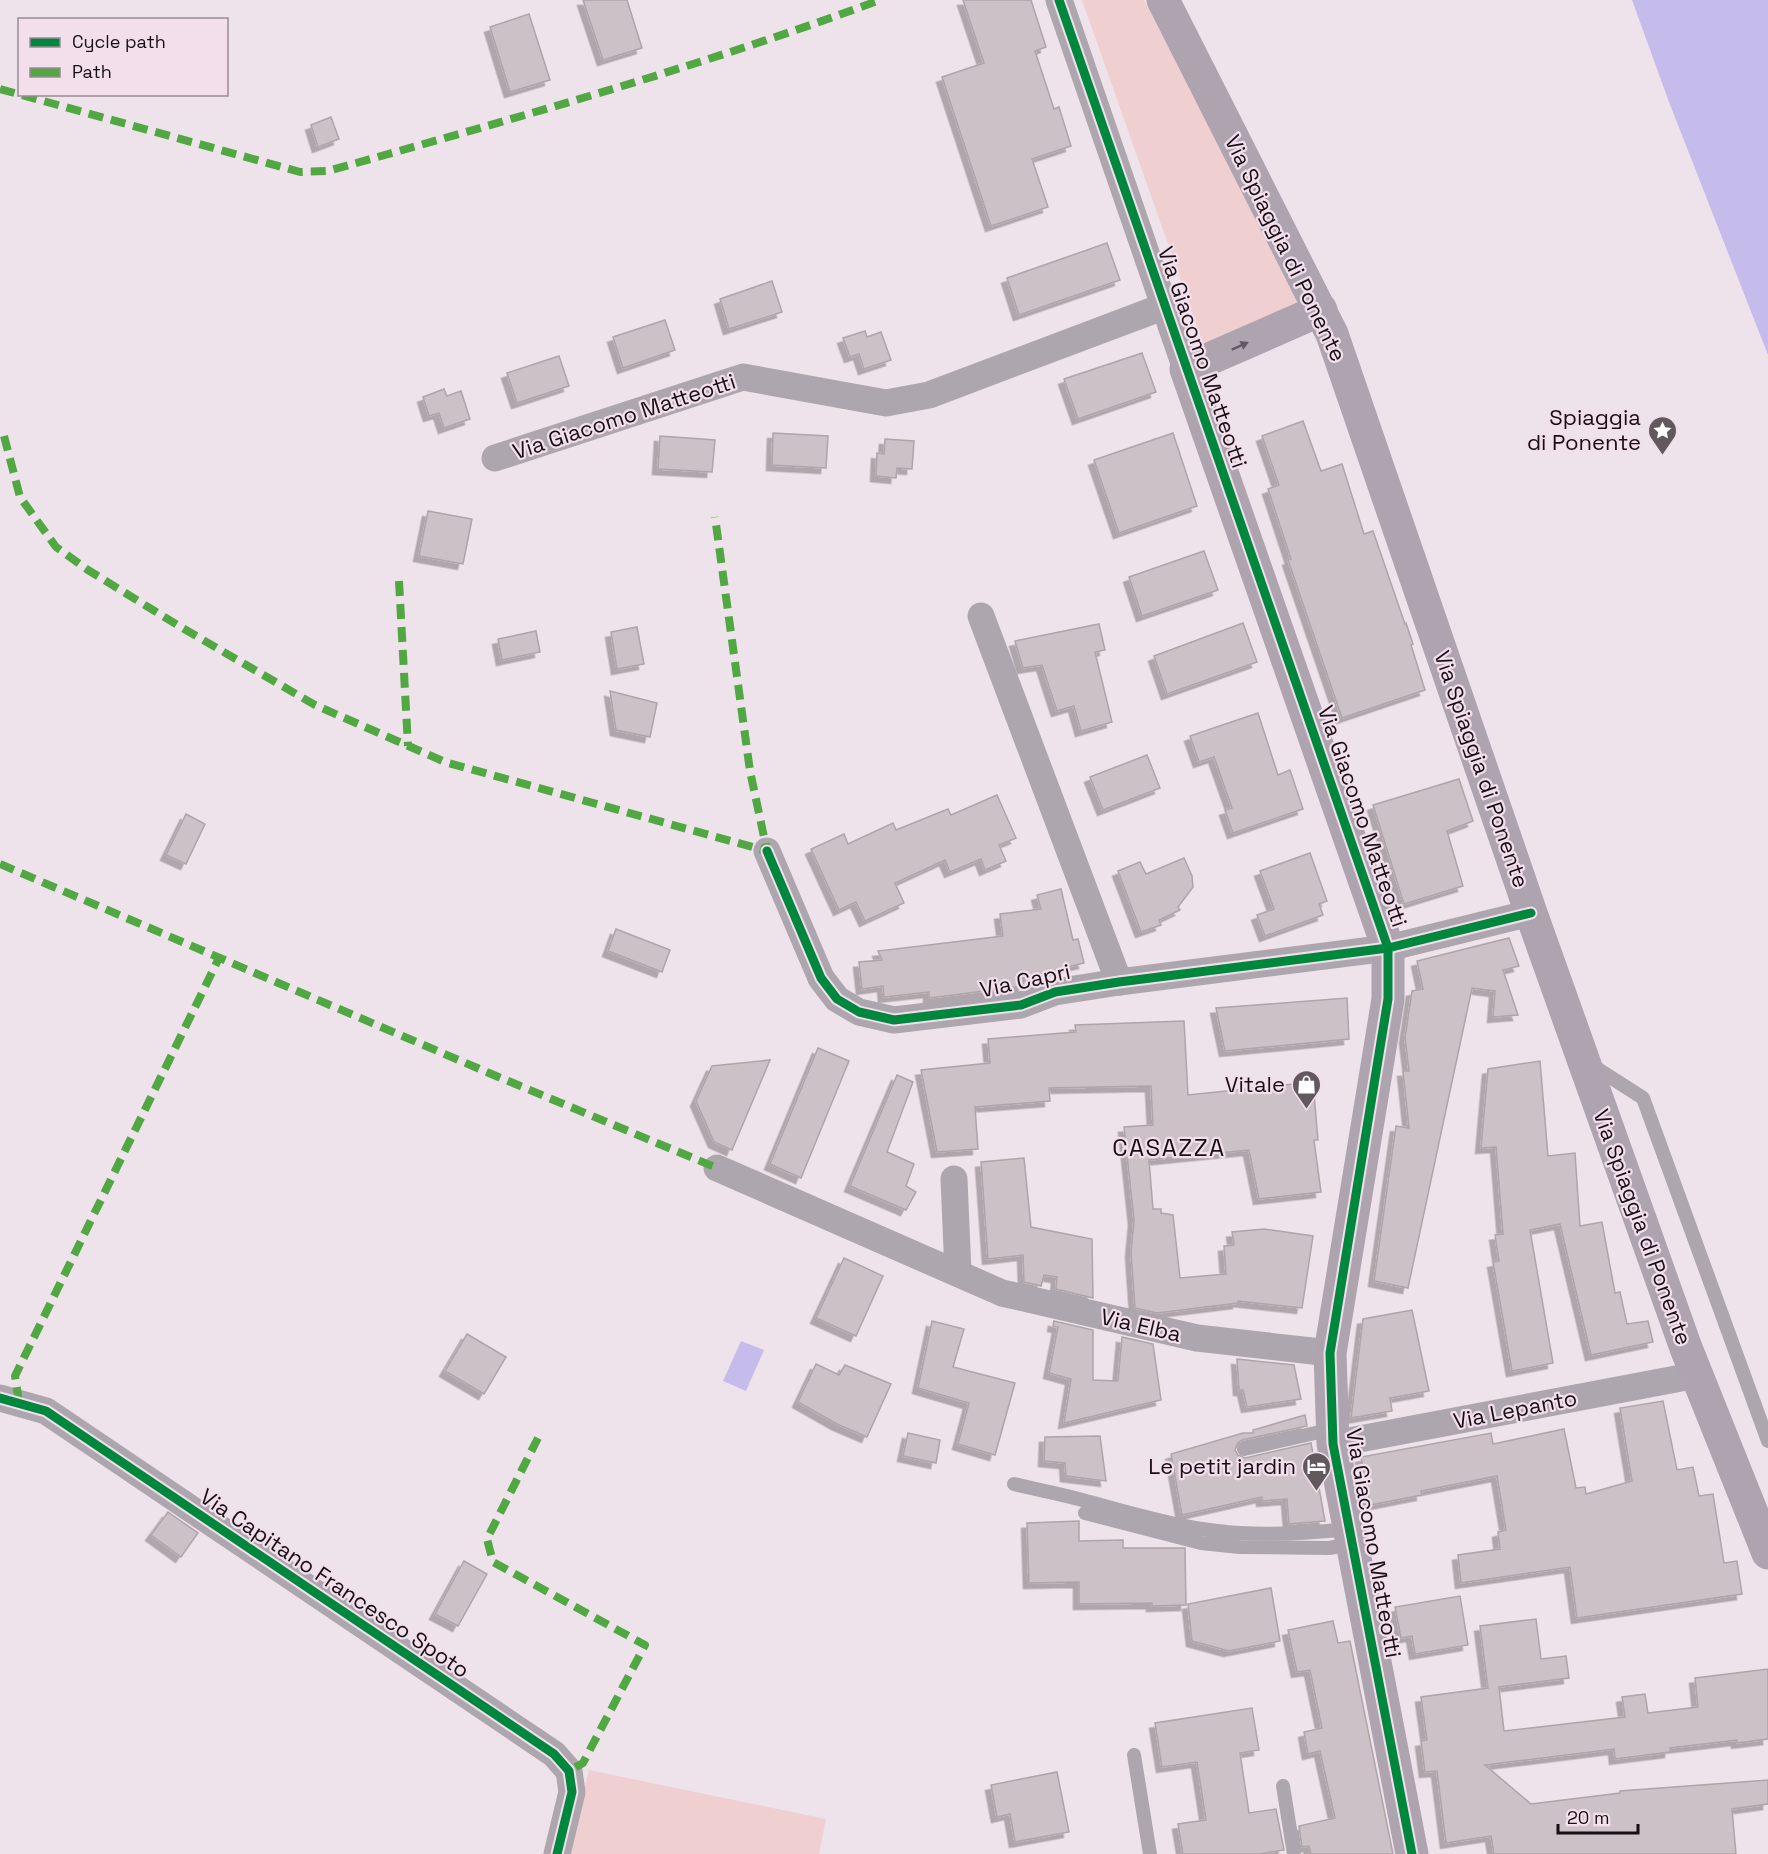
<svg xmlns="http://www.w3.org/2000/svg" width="1768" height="1854" font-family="'Space Grotesk',sans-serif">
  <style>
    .green { fill: #f0cfd0 }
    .water { fill: #c5bcec }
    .building { fill: #cbc1c6; stroke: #aea4aa; stroke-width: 1.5; filter: url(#shadow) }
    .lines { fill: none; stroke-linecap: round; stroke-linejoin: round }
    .lane { stroke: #ada6af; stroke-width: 14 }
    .street { stroke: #ada6af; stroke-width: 27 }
    .secondary { stroke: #ada4af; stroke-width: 33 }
    .quiet { stroke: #51a842; stroke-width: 8; stroke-dasharray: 15 8; stroke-linecap: butt }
    .cycleway-casing { stroke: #f3deec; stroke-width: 13 }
    .cycleway { stroke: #00873e; stroke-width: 9 }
    .oneway { fill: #625a62 }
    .labels { text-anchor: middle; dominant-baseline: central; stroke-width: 4.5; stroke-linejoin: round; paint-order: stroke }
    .street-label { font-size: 22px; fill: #160f14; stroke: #f3deec }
    .poi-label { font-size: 22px; fill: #160f14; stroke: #f3deec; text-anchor: end }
    .neighbourhood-label { font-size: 24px; letter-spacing: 1.5px; fill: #160f14; stroke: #f3deec }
  </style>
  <defs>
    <filter id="shadow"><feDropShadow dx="-5.5" dy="5.5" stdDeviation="0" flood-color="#0004"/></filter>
  </defs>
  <rect width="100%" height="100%" fill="#eee3eb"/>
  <g class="green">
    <polygon points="1082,0 1144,0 1301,305 1204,346"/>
    <polygon points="589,1770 826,1819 819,1854 568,1854"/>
  </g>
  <g class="water">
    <polygon points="1632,0 1768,0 1768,355 1669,102"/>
    <polygon points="741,1341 764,1350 746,1391 723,1381"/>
  </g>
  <g class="building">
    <polygon points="583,0 627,0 642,48 603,60"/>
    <polygon points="963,0 1031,0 1046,47 1035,51 1054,109 1059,107 1071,146 1032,159 1048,207 991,226 942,77 984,63"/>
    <polygon points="529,14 550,80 510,92 490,27"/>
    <polygon points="331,117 339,139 318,147 311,125"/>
    <polygon points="1107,243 1120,280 1019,315 1007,278"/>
    <polygon points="772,281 782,312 729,329 720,299"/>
    <polygon points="665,320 675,350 623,368 613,337"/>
    <polygon points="865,331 867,337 881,332 891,360 864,369 859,354 850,357 843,338"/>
    <polygon points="1142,353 1156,392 1078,419 1064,379"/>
    <polygon points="559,356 569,386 517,403 507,373"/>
    <polygon points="444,389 447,396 461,391 470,419 444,428 439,413 429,416 423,397"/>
    <polygon points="1303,421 1321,471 1342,464 1364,534 1373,531 1405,624 1406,623 1413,644 1411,645 1425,690 1342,718 1288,560 1291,559 1268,489 1279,485 1262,436"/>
    <polygon points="773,433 828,436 826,468 772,465"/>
    <polygon points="1173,433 1197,506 1119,533 1094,460"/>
    <polygon points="660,436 715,440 712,472 658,469"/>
    <polygon points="885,439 914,441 912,469 897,468 896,478 876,476 877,453 884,454"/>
    <polygon points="428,511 472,519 463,564 419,556"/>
    <polygon points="1204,551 1218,590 1142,616 1129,577"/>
    <polygon points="1243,623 1257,662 1167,694 1154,656"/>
    <polygon points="1099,624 1105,650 1095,652 1112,722 1081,731 1074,706 1057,711 1042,665 1023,668 1015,641"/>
    <polygon points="637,627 644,664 617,669 611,632"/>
    <polygon points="536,631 540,652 502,660 498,639"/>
    <polygon points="610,691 657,703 650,737 616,730"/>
    <polygon points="1258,713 1278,775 1290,770 1303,809 1233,833 1225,810 1232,808 1214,757 1199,762 1190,736"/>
    <polygon points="1147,755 1160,788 1103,810 1090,777"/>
    <polygon points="1459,779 1473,821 1447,831 1463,886 1404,904 1373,805"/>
    <polygon points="997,795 1016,838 999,845 1006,861 985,870 981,859 950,872 945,860 895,883 904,903 865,921 856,902 839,910 811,849 844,834 848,844 893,823 896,830 948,809 951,815"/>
    <polygon points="186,814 205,824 186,864 166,855"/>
    <polygon points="1310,853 1327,901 1319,904 1323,915 1265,936 1257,915 1274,909 1260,871"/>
    <polygon points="1184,858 1192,876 1193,887 1178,907 1180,910 1159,920 1161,925 1141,932 1118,871 1140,862 1146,874"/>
    <polygon points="1061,889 1073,940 1078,939 1084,963 1023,978 1024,986 929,998 929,992 884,997 883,986 862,989 859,962 882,960 878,951 1003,936 1000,914 1041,909 1037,895"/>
    <polygon points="616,929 670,950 662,972 608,951"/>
    <polygon points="1509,938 1519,966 1503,970 1518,1015 1493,1017 1495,991 1472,988 1408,1288 1374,1281 1396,1126 1409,1128 1403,1071 1409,1071 1405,1038 1412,991 1423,989 1417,961"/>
    <polygon points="1347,998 1349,1039 1225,1051 1216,1008"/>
    <polygon points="1184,1021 1188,1095 1313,1082 1318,1140 1314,1140 1321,1192 1259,1199 1249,1150 1149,1160 1153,1209 1161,1209 1161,1213 1173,1215 1180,1278 1226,1274 1224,1246 1234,1245 1232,1232 1264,1229 1313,1236 1302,1308 1238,1301 1238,1303 1157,1313 1135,1308 1131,1252 1134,1220 1124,1127 1153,1125 1151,1086 1049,1088 1050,1101 975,1107 978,1149 937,1152 921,1070 990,1063 988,1039 1076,1032 1075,1025"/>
    <polygon points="818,1048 849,1061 801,1178 770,1164"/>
    <polygon points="770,1060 732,1150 714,1142 696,1101 712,1066"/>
    <polygon points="1540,1061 1548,1156 1575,1153 1580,1226 1602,1222 1615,1293 1620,1292 1627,1324 1648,1321 1653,1342 1591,1355 1560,1224 1530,1230 1553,1363 1512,1371 1493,1262 1499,1261 1495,1235 1503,1234 1496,1147 1481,1148 1488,1069"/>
    <polygon points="897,1075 913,1082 887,1152 914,1164 906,1186 916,1192 906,1210 850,1186"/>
    <polygon points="1024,1158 1031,1227 1092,1239 1093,1298 1056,1289 1057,1277 1044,1275 1041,1286 1024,1282 1023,1255 988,1259 981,1162"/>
    <polygon points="844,1258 883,1276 856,1336 816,1318"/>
    <polygon points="1412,1310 1429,1391 1390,1398 1392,1411 1351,1418 1363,1319"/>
    <polygon points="932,1321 964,1329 953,1367 1015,1383 995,1455 958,1444 969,1403 918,1388"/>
    <polygon points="1054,1321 1093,1330 1093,1380 1118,1381 1122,1337 1153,1344 1161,1400 1064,1423 1071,1379 1049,1373 1058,1327 1053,1326"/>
    <polygon points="467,1334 506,1357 484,1394 445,1371"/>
    <polygon points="1237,1359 1294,1365 1301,1399 1247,1407 1243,1390 1239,1390"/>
    <polygon points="816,1364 839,1375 845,1365 891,1384 867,1437 837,1424 798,1402"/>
    <polygon points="1663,1401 1677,1470 1693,1467 1699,1496 1713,1494 1724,1563 1737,1561 1742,1594 1577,1618 1570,1567 1461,1583 1458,1555 1500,1549 1498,1532 1506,1530 1497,1476 1421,1491 1422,1495 1370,1505 1361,1457 1491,1433 1493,1444 1564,1429 1576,1488 1585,1487 1586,1494 1632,1481 1620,1408"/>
    <polygon points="1305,1415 1307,1426 1242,1440 1238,1443 1235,1450 1238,1455 1245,1458 1311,1443 1325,1521 1289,1524 1287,1499 1262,1501 1262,1497 1182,1515 1171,1454 1243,1433 1253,1433 1253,1430"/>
    <polygon points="908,1433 940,1440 936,1463 903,1456"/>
    <polygon points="1100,1436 1106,1481 1066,1476 1065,1463 1044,1461 1045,1437"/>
    <polygon points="168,1512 198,1533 181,1557 151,1535"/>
    <polygon points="1079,1521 1079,1541 1123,1540 1123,1548 1185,1548 1186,1605 1152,1606 1152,1603 1079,1604 1079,1582 1029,1583 1027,1523"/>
    <polygon points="464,1561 487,1574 458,1626 435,1614"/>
    <polygon points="1271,1588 1280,1641 1229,1651 1192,1641 1188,1604"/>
    <polygon points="1460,1596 1468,1645 1415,1654 1412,1636 1401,1638 1395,1607"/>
    <polygon points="1536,1619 1541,1659 1566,1656 1569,1678 1499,1687 1504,1731 1625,1717 1622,1697 1645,1694 1648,1713 1698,1707 1695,1678 1768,1669 1768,1739 1737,1743 1737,1740 1670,1748 1670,1752 1615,1759 1614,1749 1485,1765 1531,1804 1620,1793 1620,1791 1768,1780 1768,1804 1732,1809 1736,1854 1494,1854 1491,1836 1446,1843 1437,1771 1425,1772 1421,1741 1427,1740 1421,1697 1488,1688 1480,1626"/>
    <polygon points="1333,1621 1338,1643 1350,1641 1393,1854 1311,1854 1309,1846 1302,1847 1299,1826 1335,1818 1320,1751 1308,1754 1304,1732 1322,1728 1310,1670 1297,1672 1288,1630"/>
    <polygon points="1252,1708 1259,1750 1240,1753 1249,1813 1276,1809 1284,1850 1259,1854 1183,1854 1178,1824 1206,1820 1197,1762 1162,1767 1155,1723"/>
    <polygon points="1057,1772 1069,1832 1015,1842 1010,1814 997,1817 991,1785"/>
  </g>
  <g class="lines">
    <g class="lane">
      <polyline points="1590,1064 1643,1098 1768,1441"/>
      <polyline points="1244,1449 1333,1429"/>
      <path d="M1014,1484C1038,1490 1062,1494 1086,1501C1124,1511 1163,1523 1202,1529C1250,1537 1302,1534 1349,1529"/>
      <polyline points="1085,1513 1201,1543 1239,1547 1329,1548 1352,1544"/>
      <polyline points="1134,1755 1150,1854"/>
      <polyline points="1283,1786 1294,1854"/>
    </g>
    <g class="street">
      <polyline points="1059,0 1186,369"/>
      <polyline points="495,458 743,377 886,403 929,395 1165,306"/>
      <polyline points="981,616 1119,982"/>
      <polyline points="767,851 821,978 837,999 859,1012 894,1020 1021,1005 1055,992 1119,982 1388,948 1531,913"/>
      <polyline points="717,1168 1002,1293 1197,1338 1330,1353"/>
      <polyline points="954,1179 958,1273"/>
      <polyline points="0,1398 46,1411 554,1754 569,1771 572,1792 557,1854"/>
      <polyline points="1333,1444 1697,1375"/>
    </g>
    <g class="secondary">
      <polyline points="1163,0 1332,334 1531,913 1686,1348 1768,1553"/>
      <polyline points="1321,310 1186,369 1388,948 1388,999 1330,1353 1333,1444 1412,1854"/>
    </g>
    <g class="quiet">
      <path d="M0,89L300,172L328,171C513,119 699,67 880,0"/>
      <polyline points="4,436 20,497 56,547 88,570 179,626 315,705 445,762 767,851 750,771 715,517"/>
      <polyline points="399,581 408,746"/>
      <polyline points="0,864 489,1073 717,1168"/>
      <polyline points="19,1402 15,1376 219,958"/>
      <polyline points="538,1438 487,1539 493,1562 645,1645 583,1763 569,1771"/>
    </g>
    <defs>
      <g id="cycleway">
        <polyline points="1059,0 1388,948 1388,999 1330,1353 1333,1444 1412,1854"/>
        <polyline points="767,851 821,978 837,999 859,1012 894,1020 1021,1005 1055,992 1119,982 1388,948 1531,913"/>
        <polyline points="0,1398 46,1411 554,1754 569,1771 572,1792 557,1854"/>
      </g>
    </defs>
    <use href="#cycleway" class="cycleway-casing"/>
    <use href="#cycleway" class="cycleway"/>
  </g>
  <defs><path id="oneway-solid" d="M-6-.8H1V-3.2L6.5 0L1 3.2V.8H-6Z" transform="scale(1.5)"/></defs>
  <use class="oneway" href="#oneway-solid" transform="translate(1240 346) rotate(-24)"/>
  <defs>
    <symbol id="sight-pin" viewBox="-11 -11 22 30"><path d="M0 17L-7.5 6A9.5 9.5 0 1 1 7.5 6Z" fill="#62595f" stroke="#f3deec"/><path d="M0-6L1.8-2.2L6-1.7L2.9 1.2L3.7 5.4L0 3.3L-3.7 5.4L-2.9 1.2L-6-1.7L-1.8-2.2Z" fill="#fff"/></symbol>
    <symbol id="shop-pin" viewBox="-11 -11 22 30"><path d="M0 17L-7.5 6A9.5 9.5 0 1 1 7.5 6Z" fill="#62595f" stroke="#f3deec"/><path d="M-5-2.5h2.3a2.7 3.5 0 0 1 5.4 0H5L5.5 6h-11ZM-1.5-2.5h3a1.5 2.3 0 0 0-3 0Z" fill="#fff"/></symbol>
    <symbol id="hotel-pin" viewBox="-11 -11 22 30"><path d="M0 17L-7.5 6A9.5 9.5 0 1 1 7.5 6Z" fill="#62595f" stroke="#f3deec"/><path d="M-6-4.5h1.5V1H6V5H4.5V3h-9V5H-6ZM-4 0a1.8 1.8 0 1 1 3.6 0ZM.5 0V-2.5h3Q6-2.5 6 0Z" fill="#fff"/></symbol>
  </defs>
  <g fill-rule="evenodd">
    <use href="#sight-pin" x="1646" y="414" width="33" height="45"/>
    <use href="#shop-pin" x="1290" y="1068" width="33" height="45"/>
    <use href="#hotel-pin" x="1300" y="1450" width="33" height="45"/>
  </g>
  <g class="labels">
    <g class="street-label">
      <text transform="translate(1286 248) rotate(64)">Via Spiaggia di Ponente</text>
      <text transform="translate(1203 357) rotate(71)">Via Giacomo Matteotti</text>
      <text transform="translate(624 416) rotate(-18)">Via Giacomo Matteotti</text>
      <text transform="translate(1482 769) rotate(71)">Via Spiaggia di Ponente</text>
      <text transform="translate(1363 816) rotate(71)">Via Giacomo Matteotti</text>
      <text transform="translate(1025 980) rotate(-12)">Via Capri</text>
      <text transform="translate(1643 1227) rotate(70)">Via Spiaggia di Ponente</text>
      <text transform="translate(1141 1325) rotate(13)">Via Elba</text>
      <text transform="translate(1515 1409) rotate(-11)">Via Lepanto</text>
      <text transform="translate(1374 1543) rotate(80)">Via Giacomo Matteotti</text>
      <text transform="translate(335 1583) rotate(34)">Via Capitano Francesco Spoto</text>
    </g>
    <g class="poi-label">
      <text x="1641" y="417">Spiaggia<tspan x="1641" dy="25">di Ponente</tspan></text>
      <text x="1285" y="1084">Vitale</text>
      <text x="1296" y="1466">Le petit jardin</text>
    </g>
    <g class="neighbourhood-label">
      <text x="1169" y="1147">CASAZZA</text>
    </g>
  </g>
  <rect x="18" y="18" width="210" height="78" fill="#f3deec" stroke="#9b8b96" stroke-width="1.5"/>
  <rect x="30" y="38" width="30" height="9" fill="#00873e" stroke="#9b8b96" stroke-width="1.5"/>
  <text x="72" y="48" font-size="18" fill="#160f14">Cycle path</text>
  <rect x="30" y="68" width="30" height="9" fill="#51a842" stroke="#9b8b96" stroke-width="1.5"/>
  <text x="72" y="78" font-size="18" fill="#160f14">Path</text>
  <path d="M1558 1824v9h80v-9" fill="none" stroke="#160f14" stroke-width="3"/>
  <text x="1567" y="1824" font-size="18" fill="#160f14" stroke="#f3deec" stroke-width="4.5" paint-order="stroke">20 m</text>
</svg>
